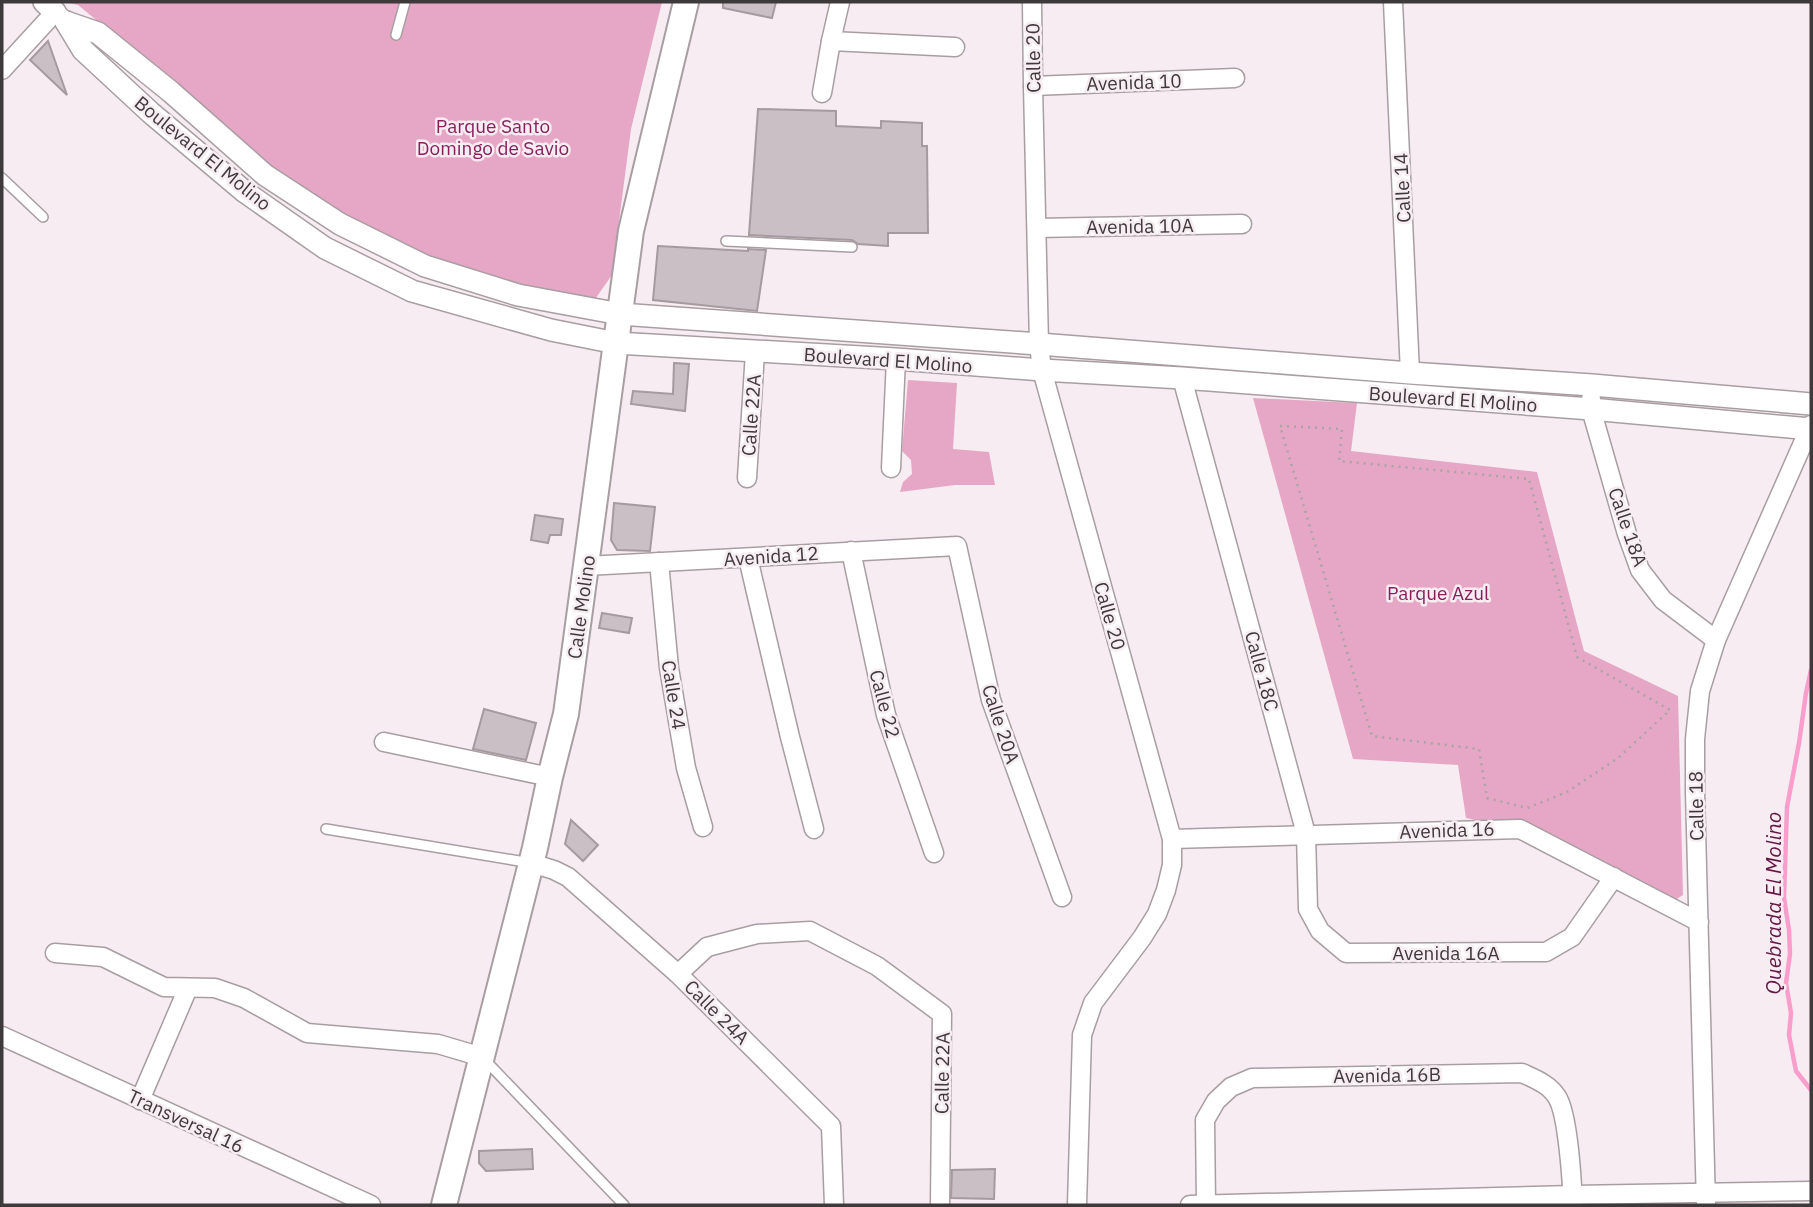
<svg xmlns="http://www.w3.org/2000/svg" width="1813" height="1207" font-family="'IBM Plex Sans',sans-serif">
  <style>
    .green { fill: #e5a7c5 }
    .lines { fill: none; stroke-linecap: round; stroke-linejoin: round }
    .stream { stroke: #f99ecc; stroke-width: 4.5 }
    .building { fill: #cabfc4; stroke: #a59b9f; stroke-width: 2 }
    .service-casing { stroke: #a89ea2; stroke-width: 12 }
    .minor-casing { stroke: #a89ea2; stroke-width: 21 }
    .tertiary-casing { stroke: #a89ea2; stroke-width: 24 }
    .secondary-casing { stroke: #a89ea2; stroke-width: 28 }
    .path { stroke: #aba3a6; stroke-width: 2.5; stroke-dasharray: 2 5; stroke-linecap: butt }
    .service { stroke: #fff; stroke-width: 9 }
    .minor { stroke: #fff; stroke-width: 18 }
    .tertiary { stroke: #fff; stroke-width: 21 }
    .secondary { stroke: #fff; stroke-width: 24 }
    .labels { text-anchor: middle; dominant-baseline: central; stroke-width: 5; stroke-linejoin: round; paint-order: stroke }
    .street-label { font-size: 19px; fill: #3e3a3b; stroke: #f7ecf1 }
    .park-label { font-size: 19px; fill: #88205e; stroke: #f7ecf1 }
    .water-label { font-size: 21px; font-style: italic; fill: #631544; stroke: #f7ecf1 }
  </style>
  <rect width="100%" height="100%" fill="#f7ecf1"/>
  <g class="green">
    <polygon points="64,2 662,2 631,129 612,275 593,302 543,293 441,262 341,215 245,147 196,102 78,5"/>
    <polygon points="908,380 957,383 953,449 989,452 995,485 955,485 900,492 903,482 912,474 911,460 902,451"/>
    <polygon points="1253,398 1357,403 1351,451 1537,472 1584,651 1678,696 1683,895 1672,902 1520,829 1466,818 1458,765 1353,759"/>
  </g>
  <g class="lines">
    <polyline class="stream" points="1811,670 1806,693 1799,743 1787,807 1784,898 1789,930 1790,954 1786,983 1791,1013 1789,1035 1796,1071 1811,1090"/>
  </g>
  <g class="building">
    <polygon points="723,2 776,2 772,18 723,8"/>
    <polygon points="48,41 67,95 30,60"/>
    <polygon points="758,109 836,111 836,126 881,128 881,121 922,123 922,146 927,146 928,233 888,233 888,246 858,244 852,240 749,235"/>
    <polygon points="658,246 748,251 748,249 766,250 757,311 653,300"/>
    <polygon points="674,363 689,364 685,411 631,404 633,391 673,394"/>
    <polygon points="614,503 655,507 650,551 617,550 611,540"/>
    <polygon points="535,515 563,519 561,535 550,535 548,543 531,540"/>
    <polygon points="602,613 632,618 629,633 599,628"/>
    <polygon points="484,709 536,723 526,760 473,749"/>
    <polygon points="571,820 598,845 583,861 565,844"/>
    <polygon points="532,1149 533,1169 486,1171 479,1163 479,1151"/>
    <polygon points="995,1169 994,1199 951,1198 952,1170"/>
  </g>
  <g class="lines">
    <defs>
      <g id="service">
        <polyline points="396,35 405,2"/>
        <polyline points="2,178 43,217"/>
        <polyline points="726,241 852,247"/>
        <polyline points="326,829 531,863"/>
        <polyline points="485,1060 624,1205"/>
      </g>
      <g id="minor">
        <polyline points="1032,2 1033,86 1039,344 1042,370 1172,839 1172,865 1166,890 1157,914 1142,938 1093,1003 1082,1035 1077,1205"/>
        <polyline points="1393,2 1410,373"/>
        <polyline points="831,41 955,47"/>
        <polyline points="2,70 55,12 64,20"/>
        <polyline points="1033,86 1235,78"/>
        <polyline points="822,93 831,41 840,2"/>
        <polyline points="1037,228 1242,224"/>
        <polyline points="1182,378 1306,834 1308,909 1320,931 1346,953 1546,952 1572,937 1614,877"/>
        <polyline points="1591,399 1591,409 1627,534 1640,570 1663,600 1716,640"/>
        <polyline points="891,468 896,359"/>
        <polyline points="747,478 755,352"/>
        <polyline points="851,551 886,715 934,853"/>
        <polyline points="748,558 790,737 814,829"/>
        <polyline points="659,562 669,668 686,768 703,827"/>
        <polyline points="586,566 957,546 991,700 1062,897"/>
        <polyline points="384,742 550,777"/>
        <polyline points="1172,839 1520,829 1699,922"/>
        <polyline points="531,863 554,870 568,877 678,974 831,1126 834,1205"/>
        <polyline points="55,953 103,957 164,987 215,988 244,998 307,1033 438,1044 482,1057"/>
        <polyline points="678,974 707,947 757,934 810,931 877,966 942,1014 940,1205"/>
        <polyline points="2,1036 371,1205"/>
        <polyline points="140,1100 188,988"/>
        <polyline points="1190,1205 1573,1195 1811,1191"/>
        <path d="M1206,1205L1205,1120L1216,1101L1231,1087L1252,1078L1522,1073C1535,1079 1549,1084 1557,1097C1568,1114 1572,1183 1573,1205"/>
        <polyline points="1706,1205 1695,792 1695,739 1700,691 1716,640 1811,425"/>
      </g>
      <g id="tertiary">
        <polyline points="44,2 55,12"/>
        <polyline points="66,22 83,50 151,113 245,192 325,248 412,291 551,330 616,343 896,359 1042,370 1182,378 1591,409 1811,429"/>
        <polyline points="66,22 98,33 171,92 265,175 340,224 425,266 518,295 620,314 1039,344 1410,373 1592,385 1811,404"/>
      </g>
      <polyline id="secondary" points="444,1205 535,848 550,777 566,714 631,231 686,2"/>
    </defs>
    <use href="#service" class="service-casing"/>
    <use href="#minor" class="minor-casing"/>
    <use href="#tertiary" class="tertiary-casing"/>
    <use href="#secondary" class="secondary-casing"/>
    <polygon class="path" points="1280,426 1342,429 1339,461 1529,479 1577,657 1670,710 1618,758 1567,792 1527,808 1487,798 1479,749 1372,736"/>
    <use href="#service" class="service"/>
    <use href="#minor" class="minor"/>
    <use href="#tertiary" class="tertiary"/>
    <use href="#secondary" class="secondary"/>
  </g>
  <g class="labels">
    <g class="street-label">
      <text transform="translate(1033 58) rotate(-91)">Calle 20</text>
      <text transform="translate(1134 82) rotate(-2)">Avenida 10</text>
      <text transform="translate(203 153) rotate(39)">Boulevard El Molino</text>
      <text transform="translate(1402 188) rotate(-93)">Calle 14</text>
      <text transform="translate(1140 226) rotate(-1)">Avenida 10A</text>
      <text transform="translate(888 360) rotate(4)">Boulevard El Molino</text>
      <text transform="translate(1453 399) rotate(4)">Boulevard El Molino</text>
      <text transform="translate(751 415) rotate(-86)">Calle 22A</text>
      <text transform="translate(1628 527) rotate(71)">Calle 18A</text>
      <text transform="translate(771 556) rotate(-4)">Avenida 12</text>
      <text transform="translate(581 607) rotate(-82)">Calle Molino</text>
      <text transform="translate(1110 616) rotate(74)">Calle 20</text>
      <text transform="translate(1262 671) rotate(75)">Calle 18C</text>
      <text transform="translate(674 695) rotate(81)">Calle 24</text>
      <text transform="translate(885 704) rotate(75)">Calle 22</text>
      <text transform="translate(1001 724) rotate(72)">Calle 20A</text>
      <text transform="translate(1696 806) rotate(-91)">Calle 18</text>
      <text transform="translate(1447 830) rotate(-2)">Avenida 16</text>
      <text x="1446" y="953">Avenida 16A</text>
      <text transform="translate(717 1012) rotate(45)">Calle 24A</text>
      <text transform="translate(942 1073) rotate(-89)">Calle 22A</text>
      <text transform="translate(1387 1075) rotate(-1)">Avenida 16B</text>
      <text transform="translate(186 1121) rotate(25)">Transversal 16</text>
    </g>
    <g class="park-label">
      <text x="493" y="126">Parque Santo<tspan x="493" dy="22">Domingo de Savio</tspan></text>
      <text x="1438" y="593">Parque Azul</text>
    </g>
    <g class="water-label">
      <text transform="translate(1773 903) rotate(-90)">Quebrada El Molino</text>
    </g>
  </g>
  <rect width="1813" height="1207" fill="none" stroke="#3e3a3b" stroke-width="7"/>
</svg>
